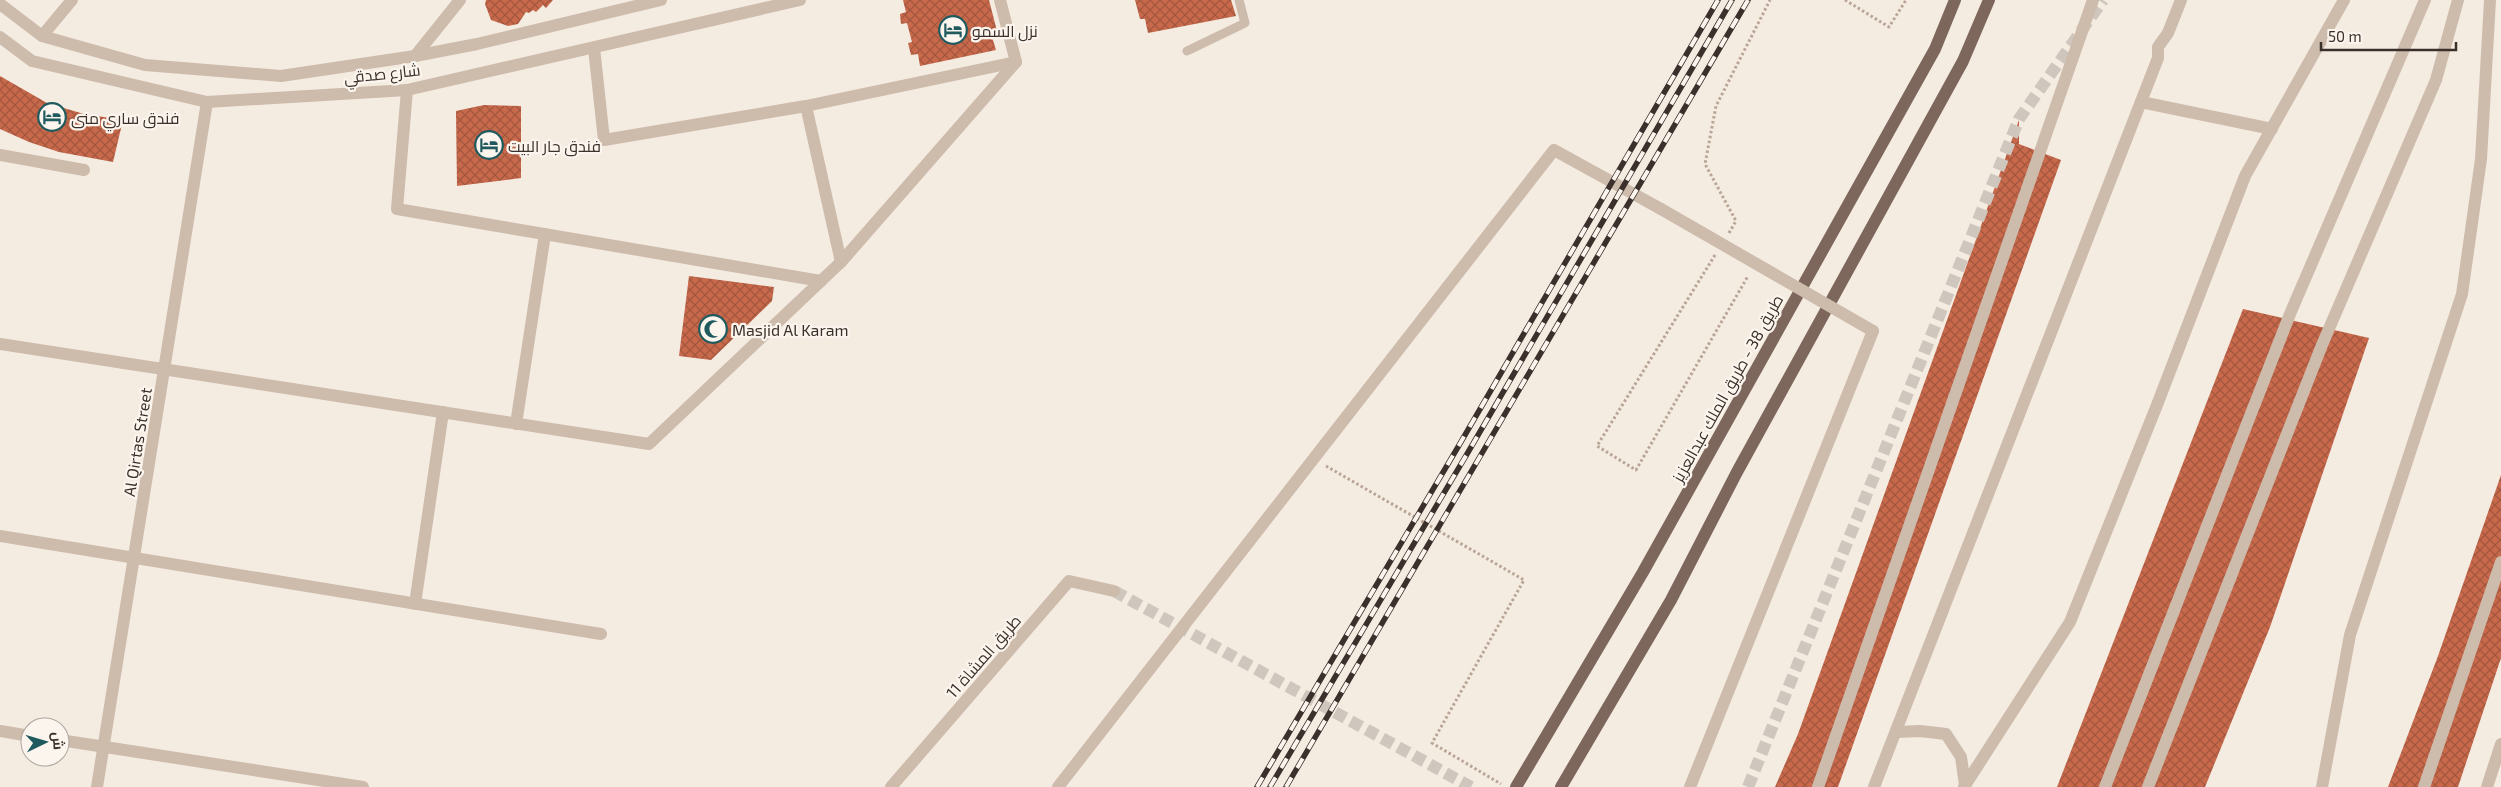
<svg xmlns="http://www.w3.org/2000/svg" width="2501" height="787" font-family="'Exo 2',Cairo,sans-serif">
  <style>
    .building { fill: url(#building-cross-hatch) }
    .lines { fill: none; stroke-linecap: round; stroke-linejoin: round }
    .pedestrian-tunnel { stroke: #cfc6bd; stroke-width: 12; stroke-dasharray: 12 6; stroke-linecap: butt }
    .minor-tunnel { stroke: #cfc6bd; stroke-width: 12; stroke-dasharray: 12 6; stroke-linecap: butt }
    .path { stroke: #b9a596; stroke-width: 3; stroke-dasharray: 2.5 2.5; stroke-linecap: butt }
    .service { stroke: #cdbbac; stroke-width: 9 }
    .pedestrian { stroke: #cdbbac; stroke-width: 12 }
    .minor { stroke: #cdbbac; stroke-width: 12 }
    .tertiary { stroke: #cdbbac; stroke-width: 12 }
    .primary { stroke: #7d675c; stroke-width: 12 }
    .rail-casing { stroke: #3b302b; stroke-width: 5.5 }
    .rail { stroke: #fbf5ee; stroke-width: 4; stroke-dasharray: 11; stroke-linecap: butt }
    .pedestrian-bridge { stroke: #cdbbac; stroke-width: 12 }
    .labels { text-anchor: middle; dominant-baseline: central; stroke-width: 4.5; stroke-linejoin: round; paint-order: stroke }
    .poi-label { font-size: 16px; fill: #3b302b; stroke: #fbf5ee; text-anchor: start }
    .street-label { font-size: 16px; fill: #3b302b; stroke: #fbf5ee }
  </style>
  <defs>
    <pattern id="building-cross-hatch" width="8" height="8" patternUnits="userSpaceOnUse" patternTransform="scale(1.25)"><rect width="8" height="8" fill="#c8694b"/><path d="M0 0l8 8M0 8l8-8" fill="none" stroke="#a4573f"/></pattern>
  </defs>
  <rect width="100%" height="100%" fill="#f4ebe1"/>
  <g class="building">
    <polygon points="486,0 553,0 546,8 543,5 536,12 533,10 529,13 526,12 518,24 508,26 491,20 485,4"/>
    <polygon points="903,0 989,0 998,35 992,37 996,50 920,66 918,54 911,55 908,43 912,42 907,23 901,24 900,14 906,12"/>
    <polygon points="1135,0 1231,0 1236,16 1148,33 1145,19 1140,19"/>
    <polygon points="0,76 47,103 84,114 123,120 113,162 59,152 29,142 0,129"/>
    <polygon points="484,105 521,106 521,178 457,186 456,111"/>
    <polygon points="2019,120 2019,144 2061,160 1838,787 1775,787 1798,734"/>
    <polygon points="689,276 774,287 772,301 711,360 679,356"/>
    <polygon points="2243,309 2369,338 2270,627 2205,787 2057,787"/>
    <polygon points="2501,475 2501,658 2458,787 2388,787 2438,656"/>
  </g>
  <g class="lines">
    <polyline class="pedestrian-tunnel" points="1114,591 1471,787"/>
    <polyline class="minor-tunnel" points="1748,787 2019,119 2103,0"/>
    <g class="path">
      <polyline points="1845,0 1889,27 1906,0"/>
      <polyline points="1729,233 1736,221 1705,164 1716,106 1770,0"/>
      <polyline points="1715,255 1597,446 1636,470 1748,276"/>
      <polyline points="1326,466 1524,580 1432,743 1501,784"/>
    </g>
    <polyline class="service" points="1187,51 1245,23 1239,0"/>
    <g class="pedestrian">
      <polyline points="2141,102 2272,129"/>
      <polyline points="1896,732 1920,731 1946,734 1961,757 1965,785"/>
      <polyline points="891,787 1069,581 1114,591"/>
      <polyline points="1058,787 1554,150 1661,209"/>
      <polyline points="1690,787 1873,331"/>
      <polyline points="1818,787 2093,0"/>
      <polyline points="1874,787 2158,58 2158,47 2168,33 2181,0"/>
      <polyline points="1964,787 2070,622 2157,405 2245,176 2344,0"/>
      <polyline points="2105,787 2290,314 2425,0"/>
      <polyline points="2148,787 2322,345 2436,80 2458,0"/>
      <polyline points="2322,787 2350,635 2462,294 2481,159 2490,0"/>
      <polyline points="2424,787 2501,562"/>
      <polyline points="2487,787 2501,744"/>
    </g>
    <g class="minor">
      <polyline points="1000,0 1016,62"/>
      <polyline points="42,36 72,0"/>
      <polyline points="594,48 604,140 806,106 1016,62"/>
      <polyline points="415,56 460,0"/>
      <polyline points="407,90 397,209 821,281"/>
      <polyline points="806,106 841,262"/>
      <polyline points="0,155 84,170"/>
      <polyline points="0,344 649,444 841,262 1016,62"/>
      <polyline points="516,424 545,234"/>
      <polyline points="0,536 601,634"/>
      <polyline points="415,604 443,412"/>
      <polyline points="0,731 30,736"/>
      <polyline points="60,740 363,787"/>
      <polyline points="97,787 207,102"/>
    </g>
    <g class="tertiary">
      <polyline points="0,4 42,36 145,65 281,76 415,56 477,44 661,0"/>
      <polyline points="0,37 32,61 207,102 407,90 800,0"/>
    </g>
    <g class="primary">
      <polyline points="1516,787 1643,572 1935,49 1955,0"/>
      <polyline points="1561,787 1671,600 1737,472 1963,61 1989,0"/>
    </g>
    <defs>
      <g id="rail">
        <polyline points="1257,787 1458,447 1718,0"/>
        <polyline points="1270,787 1467,454 1732,0"/>
        <polyline points="1286,787 1748,0"/>
      </g>
    </defs>
    <use href="#rail" class="rail-casing"/>
    <use href="#rail" class="rail"/>
    <polyline class="pedestrian-bridge" points="1661,209 1873,331"/>
  </g>
  <defs>
    <symbol id="hotel-ring" viewBox="-11 -11 22 22"><circle r="9.5" fill="#fbf5ee" stroke="#1f5a5e" stroke-width="1.5"/><path d="M-6-4.5h1.5V1H6V5H4.5V3h-9V5H-6ZM-4 0a1.8 1.8 0 1 1 3.6 0ZM.5 0V-2.5h3Q6-2.5 6 0Z" fill="#1f5a5e"/></symbol>
    <symbol id="mosque-ring" viewBox="-11 -11 22 22"><circle r="9.5" fill="#fbf5ee" stroke="#1f5a5e" stroke-width="1.5"/><path d="M3.5-4.9A6 6 0 1 0 3.5 4.9A5 5 0 1 1 3.5-4.9Z" fill="#1f5a5e"/></symbol>
  </defs>
  <g fill-rule="evenodd">
    <use href="#hotel-ring" x="937" y="14" width="32" height="32"/>
    <use href="#hotel-ring" x="36" y="101" width="32" height="32"/>
    <use href="#hotel-ring" x="473" y="129" width="32" height="32"/>
    <use href="#mosque-ring" x="697" y="313" width="32" height="32"/>
  </g>
  <g class="labels">
    <g class="poi-label">
      <text x="972" y="30">نزل السمو</text>
      <text x="71" y="117">فندق ساري منى</text>
      <text x="508" y="145">فندق جار البيت</text>
      <text x="732" y="329">Masjid Al Karam</text>
    </g>
    <g class="street-label">
      <text transform="translate(382 73) rotate(-6)">شارع صدقي</text>
      <text transform="translate(1727 388) rotate(-61)">طريق 38 - طريق الملك عبدالعزيز</text>
      <text transform="translate(137 442) rotate(-81)">Al Qirtas Street</text>
      <text transform="translate(983 656) rotate(-49)">طريق المشاة 11</text>
    </g>
  </g>
  <g transform="translate(45 742) rotate(85)"><circle r="24" fill="#fbf5ee" stroke="#aea6a0"/>
  <path d="M0-4L9 19L0 12L-9 19Z" fill="#1f5a5e"/>
  <text y="-8" font-size="14" font-weight="bold" text-anchor="middle" fill="#3b302b">ش</text>
  </g>
  <path d="M2321 42v8h135v-8" fill="none" stroke="#3b302b" stroke-width="2.5"/>
  <text x="2328" y="42" font-size="15" fill="#3b302b" stroke="#fbf5ee" stroke-width="4" paint-order="stroke">50 m</text>
</svg>
